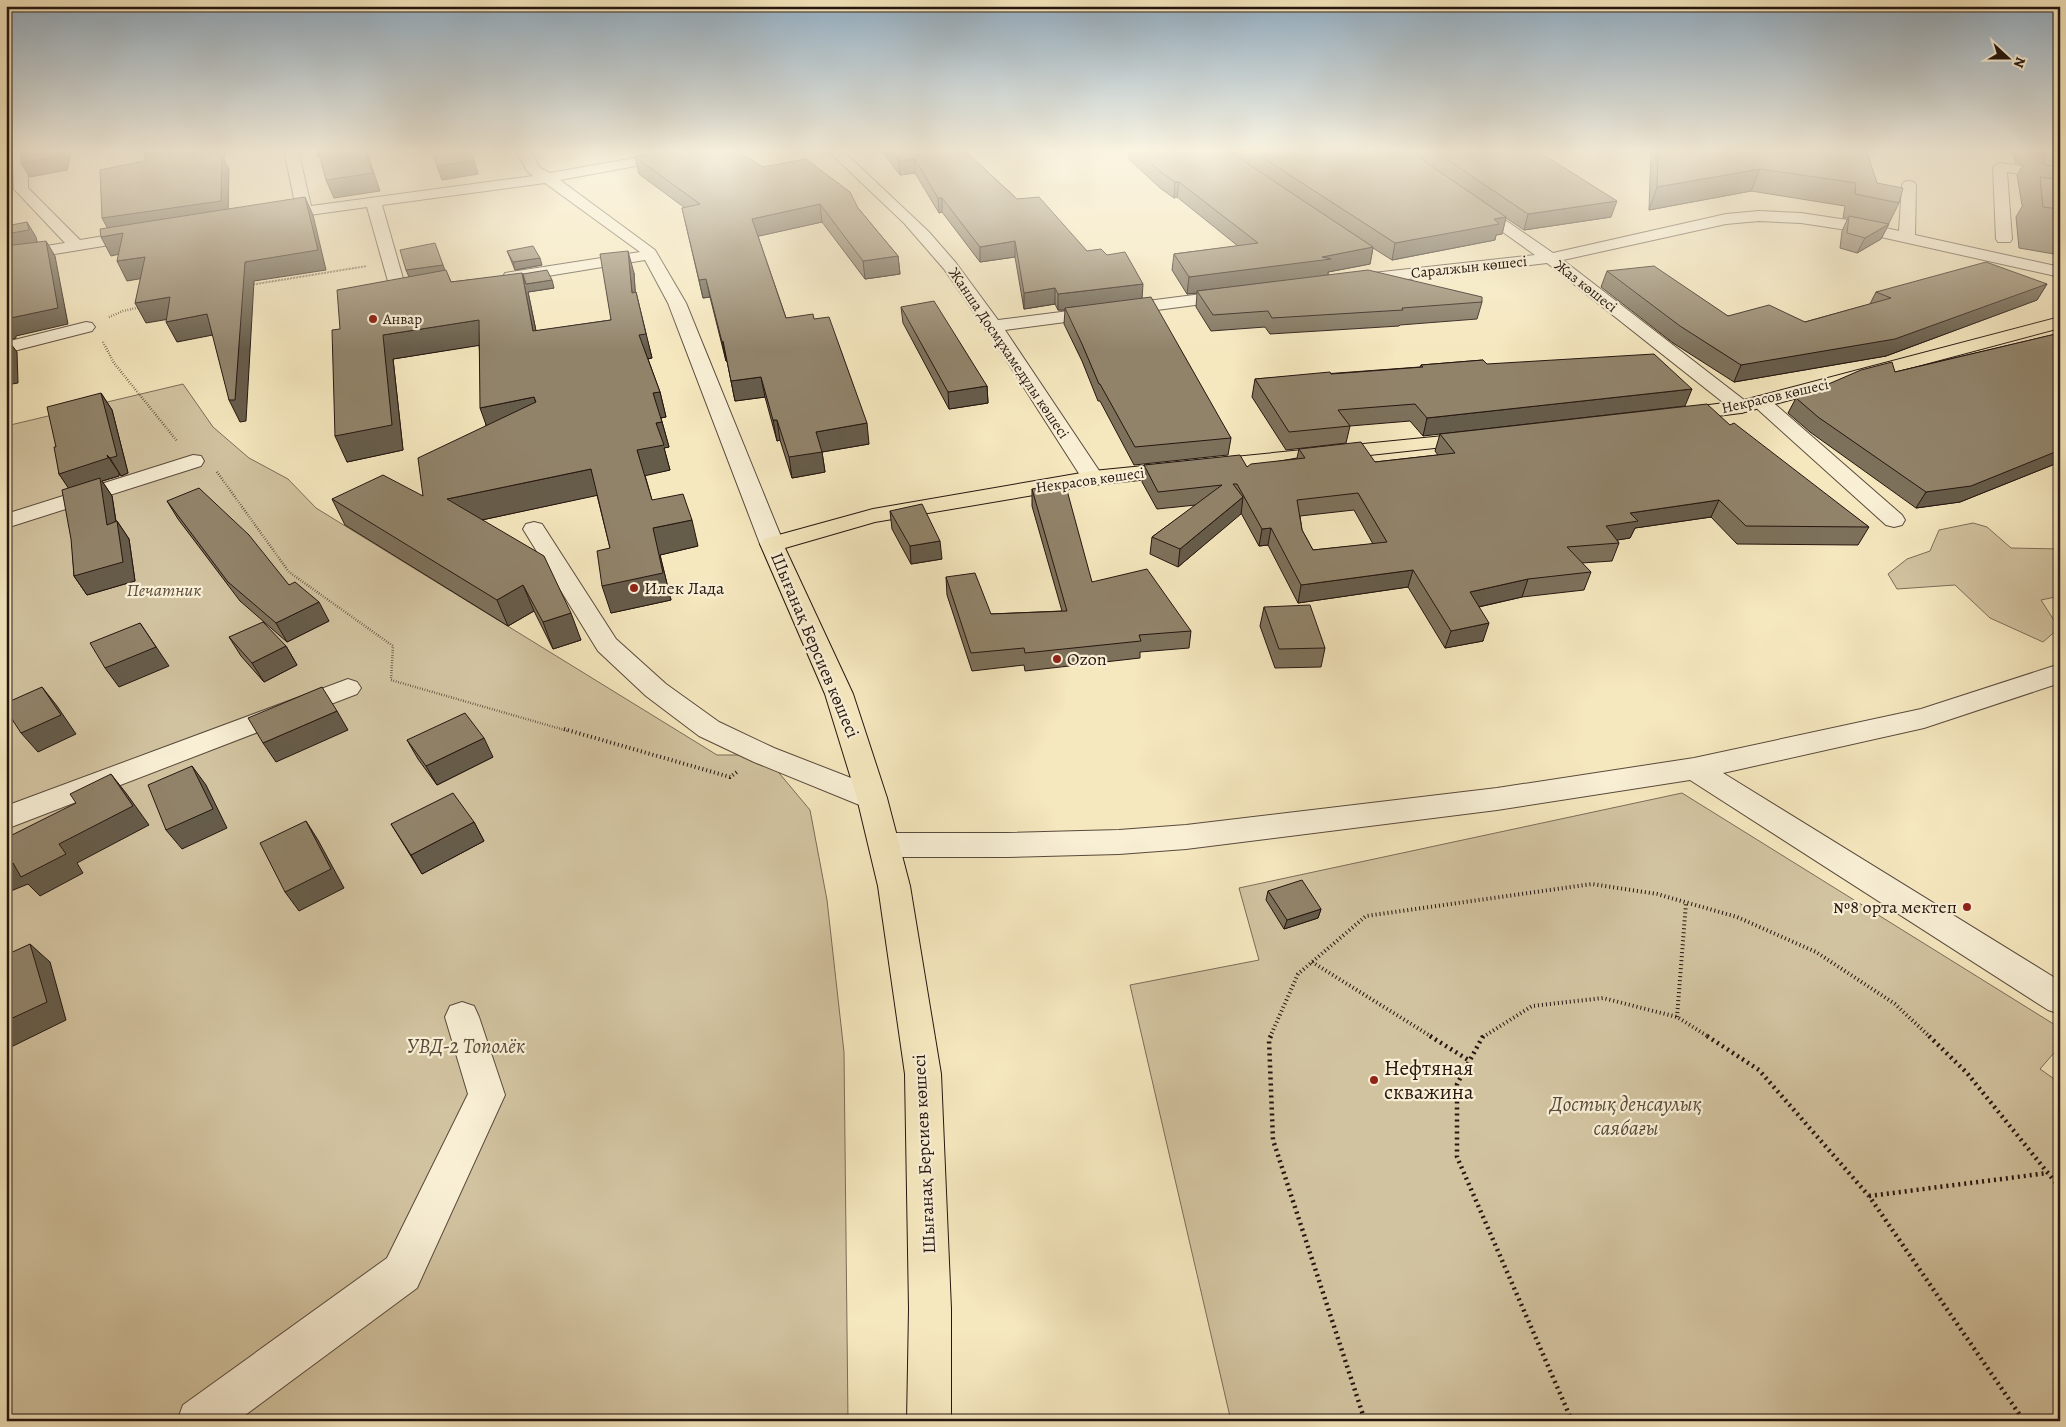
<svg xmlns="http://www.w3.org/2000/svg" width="2066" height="1427" font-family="Alegreya,serif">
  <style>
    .green { fill: #d2c3a0; stroke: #7c6c58 }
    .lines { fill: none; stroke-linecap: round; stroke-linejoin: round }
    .minor-casing { stroke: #594a3c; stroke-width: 2 }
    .major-casing { stroke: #251610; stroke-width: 2 }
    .path-far3 { stroke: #251610; stroke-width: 2; stroke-dasharray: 0.5 1; stroke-linecap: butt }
    .path-far2 { stroke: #251610; stroke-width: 2.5; stroke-dasharray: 0.5 2; stroke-linecap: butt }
    .path-far1 { stroke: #251610; stroke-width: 4; stroke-dasharray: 1 3; stroke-linecap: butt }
    .path { stroke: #251610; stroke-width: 4.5; stroke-dasharray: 2 4; stroke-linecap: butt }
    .minor { fill: #f8efd5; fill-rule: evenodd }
    .major { fill: #f5e7be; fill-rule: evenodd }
    .wall { fill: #7d715b; stroke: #251610; fill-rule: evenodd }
    .shaded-wall { fill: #665c4a; stroke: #251610 }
    .building { fill: #91836a; stroke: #251610; fill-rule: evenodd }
    .poi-dot { fill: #8f2418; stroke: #f8efd5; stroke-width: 2 }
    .labels { text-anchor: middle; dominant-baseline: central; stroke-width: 4.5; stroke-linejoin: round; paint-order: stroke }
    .far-street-label { font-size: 15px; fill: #251610; stroke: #f8efd5 }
    .far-poi-label { font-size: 15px; fill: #251610; stroke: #f8efd5; text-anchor: start }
    .poi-label { font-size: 18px; fill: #251610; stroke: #f8efd5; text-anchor: start }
    .park-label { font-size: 18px; font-style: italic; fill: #594a3b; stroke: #f8efd5 }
    .street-label { font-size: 18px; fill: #251610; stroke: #f8efd5 }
    .near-park-label { font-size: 21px; font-style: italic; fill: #594a3b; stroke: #f8efd5 }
    .near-poi-label { font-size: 21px; fill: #251610; stroke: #f8efd5; text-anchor: start }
  </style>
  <rect width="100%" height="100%" fill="#f5e7be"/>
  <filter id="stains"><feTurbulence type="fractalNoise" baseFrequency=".004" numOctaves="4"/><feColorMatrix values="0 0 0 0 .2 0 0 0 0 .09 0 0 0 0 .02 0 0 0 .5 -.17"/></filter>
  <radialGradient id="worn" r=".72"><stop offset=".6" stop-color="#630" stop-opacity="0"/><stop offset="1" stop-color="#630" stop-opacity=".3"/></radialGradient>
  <g class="green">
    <polygon points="183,384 213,427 249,458 288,479 316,508 717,755 764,755 810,810 827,900 844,1052 848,1421 6,1421 6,426"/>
    <polygon points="1973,523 1987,527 2011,548 2060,549 2060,596 2041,600 2059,628 2043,642 1990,618 1955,585 1897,589 1888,574 1907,559 1930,551 1939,530"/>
    <polygon points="1682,793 2060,1028 2060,1046 2040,1069 2060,1083 2060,1421 1231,1421 1130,985 1259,960 1239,888"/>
  </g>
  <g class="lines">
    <defs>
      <g id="minor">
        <polygon points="13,150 27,150 28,188 80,240 140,230 146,232 148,235 146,238 140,240 6,262 6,252 65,243 14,189"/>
        <path d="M284,150H298L311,206L533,176L527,171L516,150H530L540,168L550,173L679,150H707L705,153L700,154L560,180L655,250L686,303L784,544L780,549L772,551L764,549L760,544L668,303L645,260L511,282L505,281L503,277L505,273L511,272L640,252L545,183L382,205L406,289L419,287L425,288L428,292L425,296C415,298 403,301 393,299L367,207L274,220L269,218L266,215L269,212L296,208Z"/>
        <polygon points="827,150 842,150 929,232 956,263 998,320 1233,290 1239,291 1242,295 1239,299 1233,300 1005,330 1104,478 1101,483 1093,485 1085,483 996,344 944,269 904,223"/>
        <polygon points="2000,163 2060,172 2060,180 2007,172 2012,239 2010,242 1998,242 1996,239 1993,167"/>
        <polygon points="1909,181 1914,182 1916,185 1915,235 2060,267 2060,277 1854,231 1801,223 1759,221 1726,224 1563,260 1748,403 1751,407 1748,411 1741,413 1734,411 1547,263 1355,285 1349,284 1347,280 1349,276 1355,275 1535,255 1469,208 1467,205 1469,202 1479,202 1553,253 1726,214 1759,211 1801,213 1854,221 1899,231 1902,185 1904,182"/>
        <polygon points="86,322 92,323 95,327 92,331 6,353 6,342"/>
        <polygon points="1761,396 1768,398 1902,515 1905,520 1902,525 1894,527 1886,525 1754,406 1751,402 1754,398"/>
        <polygon points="193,455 201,456 204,461 201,466 6,528 6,514"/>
        <polygon points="534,522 542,524 616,639 666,684 719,722 774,748 882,790 887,798 882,806 872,809 862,806 754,762 699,736 646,696 598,651 523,529 526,524"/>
        <polygon points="2060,664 2060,683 1924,728 1723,773 2060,981 2060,1014 2048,1010 1690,780 1497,810 1186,849 1119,854 1007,857 884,857 873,853 869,845 873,837 884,833 1007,833 1119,830 1186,825 1497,788 1694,758 1921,709"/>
        <polygon points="348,679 357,682 361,688 357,694 6,829 6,806"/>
        <polygon points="462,1002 474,1006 479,1017 505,1095 417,1288 237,1421 177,1421 183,1405 387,1258 468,1094 445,1017 450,1006"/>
      </g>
      <g id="major">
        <polygon points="2060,317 2060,328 1741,413 1678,421 1671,419 1668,415 1671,411 1678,409 1740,401"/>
        <polygon points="1474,433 1481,435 1484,439 1481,443 1093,485 875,522 785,548 853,694 887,798 910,886 941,1074 951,1309 951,1421 907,1421 909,1309 905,1074 878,886 857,798 825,694 760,544 764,539 873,509 1093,471"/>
      </g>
    </defs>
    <use href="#minor" class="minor-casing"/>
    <use href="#major" class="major-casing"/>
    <polyline class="path-far3" points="250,285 367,266"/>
    <g class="path-far2">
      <polyline points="109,317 123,311 141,307"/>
      <polyline points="103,342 114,363 177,441"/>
      <polyline points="217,472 289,572 393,646 391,680 568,731"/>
    </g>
    <g class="path-far1">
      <polyline points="564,729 730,777 737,772"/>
      <polyline points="1312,962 1432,1037"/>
      <polyline points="1677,1017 1686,903"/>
      <polyline points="1270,1037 1298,974 1366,916 1592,884 1657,894 1737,917 1816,952 1895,1004 1930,1037"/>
      <polyline points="1483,1037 1532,1006 1603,998 1677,1017 1709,1037"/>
    </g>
    <g class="path">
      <polyline points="1271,1036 1269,1040 1273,1140 1365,1421"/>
      <polyline points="1430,1036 1470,1061"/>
      <polyline points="1483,1036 1457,1084 1457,1157 1572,1421"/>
      <polyline points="1707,1036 1759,1070 1869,1196 2024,1421"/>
      <polyline points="1929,1036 1967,1073 2060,1188"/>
      <polyline points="1869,1196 2048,1173"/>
    </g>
    <use href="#minor" class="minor"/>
    <use href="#major" class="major"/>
  </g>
  <g class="wall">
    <polygon points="881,150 964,150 1017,199 1087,251 1142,298 1231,438 1228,455 1134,465 1100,401 1098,401 1082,361 1064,324 1065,310 1058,310 1055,304 1024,309 1015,257 980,262 942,212 939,213 915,173 900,175"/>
    <polygon points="1129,150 1412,150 1421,159 1429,165 1414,150 1536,150 1611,217 1524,230 1506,218 1502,234 1496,235 1495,240 1392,260 1373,248 1370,264 1328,272 1328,275 1482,302 1477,319 1400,325 1399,326 1270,334 1265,327 1211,331 1196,307 1197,293 1187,294 1172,270 1174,254 1238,246 1177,197 1174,198 1160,188 1129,159"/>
    <polygon points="1651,150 1866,150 1877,183 1899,203 1881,239 1857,253 1840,248 1842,231 1848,218 1843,218 1845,206 1751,191 1649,210"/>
    <polygon points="2012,150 2060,150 2060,255 2019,248 2016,217 2023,205 2022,205 2017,175 2023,165 2015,163"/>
    <polygon points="635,157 763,167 858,208 898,256 900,274 865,279 822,222 758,236 786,318 814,319 869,444 822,452 825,472 792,478 780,440 777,441 765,397 735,401 727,361 726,361 710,297 703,298 682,208 685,208 639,174"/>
    <polygon points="507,251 542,265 515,270 510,258"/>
    <polygon points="446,271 451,282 523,274 554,288 528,292 536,331 611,320 634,273 635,292 652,358 648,359 660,392 666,417 661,418 669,447 664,448 670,470 645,475 652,500 698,546 660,555 671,600 611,613 610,548 597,495 482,520 581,640 553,649 534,611 508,626 345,525 332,499 423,496 486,426 479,345 393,359 403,450 347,462 340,329 409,277"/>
    <polygon points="1607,271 1728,316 1805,322 1870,304 1876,292 2047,284 2037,300 1886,356 1734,382 1673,343 1601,287"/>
    <polygon points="901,307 987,386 988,403 949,409 903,323"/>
    <polygon points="2060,333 2060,462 1960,502 1916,508 1810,432 1788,413 1796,398 1895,372"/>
    <polygon points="1483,360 1423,436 1410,421 1350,426 1346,443 1286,450 1252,397 1255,379 1420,367 1421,365"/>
    <polygon points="101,393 112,410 128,473 121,476 119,473 119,476 102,481 112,496 116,521 117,521 129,539 135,581 87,595 74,576 69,488 59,474 56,447"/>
    <path d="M1730,425L1869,527L1858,545L1737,544L1711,517L1635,528L1630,538L1617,540L1619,543L1612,561L1582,563L1591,572L1584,590L1522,597L1479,607L1483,641L1445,648L1408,587L1298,603L1268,545L1259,546L1241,513L1178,567L1150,554L1152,537L1196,505L1157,509L1142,482L1144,465L1247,467L1297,458L1299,449L1375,462L1438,455L1435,451L1440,434ZM1354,510L1373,544L1313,550L1302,530L1300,516Z"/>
    <polygon points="1032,489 1092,582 1191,631 1189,648 1140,652 1140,658 1025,671 1024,665 972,671 947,595 946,577 991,614 1062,611 1032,506"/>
    <polygon points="167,501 289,585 329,621 287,642 240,601 178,519"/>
    <polygon points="890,511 942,559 911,564 892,529"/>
    <polygon points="1264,607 1325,648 1321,667 1275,668 1260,626"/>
    <polygon points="229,637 286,646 297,665 264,682 241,656"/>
    <polygon points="407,740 493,757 437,785 418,759"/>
    <polygon points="474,822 484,841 422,874 391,824"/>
    <polygon points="1268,891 1321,909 1318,918 1284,929 1266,900"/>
  </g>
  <g class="shaded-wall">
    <polygon points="6,150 11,150 12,180 6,181"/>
    <polygon points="61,150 72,150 67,170 30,177 21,163"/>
    <polygon points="217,150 225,150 224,159 229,169 228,215 110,233 102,218 217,156"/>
    <polygon points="315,150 320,150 322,156 318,156"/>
    <polygon points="365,150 366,150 380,191 334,198 326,180"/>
    <polygon points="915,159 915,173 900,175 899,161"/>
    <polygon points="474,160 478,174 442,180 437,166"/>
    <polygon points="1760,169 1751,191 1649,210 1657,187"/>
    <polygon points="1175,182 1179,182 1177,197 1174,198"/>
    <polygon points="305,197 313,215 326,270 254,281 246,421 240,422 229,400 245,262"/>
    <polygon points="938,198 942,198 942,212 939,213"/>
    <polygon points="1617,201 1611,217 1524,230 1528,214"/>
    <polygon points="820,204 822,222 755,237 752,219"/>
    <polygon points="1506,217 1502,234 1496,235 1495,240 1392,260 1395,243 1494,219"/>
    <polygon points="27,222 36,237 38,245 6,250 6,233"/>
    <polygon points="1889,224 1881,239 1857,253 1865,238"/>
    <polygon points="123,233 134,251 111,256 101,237"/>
    <polygon points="46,241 55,256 68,324 16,336 16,338 8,340 17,352 18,383 6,385 6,319"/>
    <polygon points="1015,241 1015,257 980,262 980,247"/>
    <polygon points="1373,247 1370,264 1328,272 1328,276 1197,291 1197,293 1187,294 1189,277 1322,257"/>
    <polygon points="628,251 634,273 637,316 632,293"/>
    <polygon points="898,256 900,274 865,279 863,261"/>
    <polygon points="145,257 156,276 127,281 117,261"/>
    <polygon points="540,258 542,265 515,270 513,262"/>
    <polygon points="443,265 449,280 413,286 406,270"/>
    <polygon points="522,273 526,284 552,280 554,288 528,292 541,355 533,331"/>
    <polygon points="706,279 710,297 703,298 699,280"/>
    <polygon points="1143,284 1142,300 1065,308 1065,310 1058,310 1058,294"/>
    <polygon points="2047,284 2037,300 1886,356 1734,382 1741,365"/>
    <polygon points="1055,288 1055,304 1024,309 1024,293"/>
    <polygon points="636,292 652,358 645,359 639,335"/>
    <polygon points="170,297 181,317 146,323 135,303"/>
    <polygon points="207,314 218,334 177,342 166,322"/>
    <polygon points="479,320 488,344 393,359 403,450 347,462 335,436 383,335"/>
    <polygon points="723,341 727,361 726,361 722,342"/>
    <polygon points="761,377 765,397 735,401 731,381"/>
    <polygon points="987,386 988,403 949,409 948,392"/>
    <polygon points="1692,389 1685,406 1423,436 1427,418"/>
    <polygon points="660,392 666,417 659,418 653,393"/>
    <polygon points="101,393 112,410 128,473 121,476 110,458"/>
    <polygon points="534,397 542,422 489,433 480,408"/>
    <polygon points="773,420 777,420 780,440 777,441"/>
    <polygon points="662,422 669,447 664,448 670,470 644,476 637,450 656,423"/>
    <polygon points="867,423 869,444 822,452 825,472 792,478 789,457 816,432"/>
    <polygon points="2060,450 2060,462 1960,502 1916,508 1926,492"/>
    <polygon points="107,455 119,473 119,476 102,481 112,496 119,543 71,492 59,474"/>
    <polygon points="591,469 599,495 458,525 447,499"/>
    <polygon points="1243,497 1241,514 1178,567 1180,549"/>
    <polygon points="1719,500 1711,517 1635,528 1630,538 1599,543 1606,526 1630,513"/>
    <polygon points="692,520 698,546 660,555 671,600 611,613 602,586 653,528"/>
    <polygon points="117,521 129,539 135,581 87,595 74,576"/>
    <polygon points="1271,528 1268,545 1259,546 1262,529"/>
    <polygon points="940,541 942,559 911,564 910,546"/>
    <polygon points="1413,570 1408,587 1298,603 1301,585"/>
    <polygon points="1528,579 1522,597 1464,610 1470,592"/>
    <polygon points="523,585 534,611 508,626 497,600"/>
    <polygon points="319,602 329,621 287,642 276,623"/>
    <polygon points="571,613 581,640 553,649 543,622"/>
    <polygon points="140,623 169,666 119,687 105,668"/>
    <polygon points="1489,623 1483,641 1445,648 1451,631"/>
    <polygon points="286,646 297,665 264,682 252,663"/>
    <polygon points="42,687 57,706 76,734 38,752 21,733"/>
    <polygon points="337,711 348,730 276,762 263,743"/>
    <polygon points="484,738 493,757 437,785 426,766"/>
    <polygon points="192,766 206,785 227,828 182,849 166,830"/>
    <polygon points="111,774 126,793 149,825 77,863 83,873 40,896 28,884 6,893 6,866 59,844"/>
    <polygon points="306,821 318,840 344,888 299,911 285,892"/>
    <polygon points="474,822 484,841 422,874 411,855"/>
    <polygon points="1321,909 1318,918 1284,929 1287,920"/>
    <polygon points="30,944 50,962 66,1020 11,1047 6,1043 6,1021"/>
  </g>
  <g class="building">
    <polygon points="21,150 61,150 60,156 21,163"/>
    <polygon points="146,150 217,150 217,156 222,155 221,201 102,218 100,170 144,161"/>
    <polygon points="318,150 365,150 373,173 326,180"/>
    <polygon points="431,150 469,150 474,160 437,166"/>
    <polygon points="671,150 736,150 763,167 806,159 850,192 858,208 898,256 863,261 820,204 752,219 786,318 813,314 814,319 829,317 867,423 816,432 822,452 789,457 777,420 773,420 761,377 731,381 723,341 722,342 706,279 699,280 682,208 700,204 635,157"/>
    <polygon points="891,150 964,150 1017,199 1039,197 1087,251 1101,249 1107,255 1125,252 1143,284 1058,294 1055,288 1024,293 1015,241 980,247 942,198 938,198 915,159 899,161"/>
    <polygon points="1136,150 1227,150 1373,247 1322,257 1331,259 1189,277 1174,254 1258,243 1179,182 1175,182 1161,172"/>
    <polygon points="1251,150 1412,150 1421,159 1506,217 1494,219 1499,224 1395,243"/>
    <polygon points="1433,150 1536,150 1617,201 1528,214"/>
    <polygon points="1658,150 1866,150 1877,183 1903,188 1899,203 1855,194 1856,183 1760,169 1657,187"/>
    <polygon points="2042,150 2060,150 2060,167 2045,165"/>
    <polygon points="2040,177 2060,180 2060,209 2043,207"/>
    <polygon points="305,197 318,250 245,262 235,400 229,400 207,314 166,322 170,297 135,303 145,257 117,261 123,233 101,237 100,229"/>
    <polygon points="1849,216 1889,224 1865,238 1847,233"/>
    <polygon points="27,222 29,230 6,234 6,226"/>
    <polygon points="46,241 58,308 6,319 6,246"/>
    <polygon points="435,243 443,265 406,270 400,250"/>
    <polygon points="533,246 540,258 513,262 507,251"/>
    <polygon points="628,251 632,293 636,292 646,334 639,335 660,392 653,393 662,422 656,423 664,445 637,450 652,500 683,494 692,520 653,528 663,573 602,586 597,551 610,548 591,469 447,499 544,556 571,613 543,622 523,585 497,600 332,499 383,475 423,496 418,458 536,402 534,397 480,408 479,320 383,335 392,425 335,436 332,330 340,329 337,290 446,270 451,282 522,273 533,331 611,320 600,254"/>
    <polygon points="1986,262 2047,284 1895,339 1741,365 1680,326 1607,271 1654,266 1728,316 1769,305 1805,322 1891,298 1876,292"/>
    <polygon points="547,270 552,280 526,284 523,274"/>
    <polygon points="1368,270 1482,297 1482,302 1402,308 1403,310 1272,318 1268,311 1213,315 1197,291"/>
    <polygon points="1151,297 1231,438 1135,447 1100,384 1099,384 1082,344 1065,308"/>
    <polygon points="934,301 987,386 948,392 901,307"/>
    <polygon points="2060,333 2060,450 1971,486 1926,492 1818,417 1796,398 1861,370 1892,362 1895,372"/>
    <polygon points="1654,354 1692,389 1427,418 1415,404 1338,410 1350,426 1289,432 1255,379 1330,372 1331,374 1423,367 1421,365 1483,360 1487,364"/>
    <polygon points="101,393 117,456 110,458 107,455 108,458 59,474 54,447 56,447 47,407"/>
    <path d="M1707,404L1730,425L1734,423L1869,527L1746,526L1719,500L1630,513L1638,521L1606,526L1619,543L1567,547L1591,572L1528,579L1470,592L1489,623L1451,631L1413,570L1301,585L1271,528L1262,529L1237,484H1233L1243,497L1180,549L1152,537L1222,485L1158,492L1144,465L1240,455L1247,467L1251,464L1305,458L1299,449L1361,442L1375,462L1455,453L1440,434ZM1358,493L1387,542L1313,550L1302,530L1297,500Z"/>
    <polygon points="100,478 107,525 117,521 123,562 74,576 71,539 62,490"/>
    <polygon points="1065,483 1092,582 1147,569 1191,631 1139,635 1141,641 1025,653 1024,648 971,653 946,577 975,573 991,614 1067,611 1032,489"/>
    <polygon points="199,488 249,535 289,585 295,582 319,602 276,623 228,582 167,501"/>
    <polygon points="922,504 940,541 910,546 890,511"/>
    <polygon points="1310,605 1325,648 1279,649 1264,607"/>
    <polygon points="263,622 286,646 252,663 229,637"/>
    <polygon points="140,623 156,647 105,668 90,643"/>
    <polygon points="42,687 61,715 21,733 6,710 6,703"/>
    <polygon points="322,687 337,711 263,743 248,718"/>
    <polygon points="465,713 484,738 426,766 407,740"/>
    <polygon points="192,766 213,809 166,830 148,785"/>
    <polygon points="111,774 133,806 59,844 66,854 21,877 13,863 6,866 6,838 76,803 70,794"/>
    <polygon points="453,793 474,822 411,855 391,824"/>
    <polygon points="306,821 331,869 285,892 260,843"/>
    <polygon points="1302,880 1321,909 1287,920 1268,891"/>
    <polygon points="30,944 47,1002 6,1021 6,955"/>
  </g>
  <linearGradient id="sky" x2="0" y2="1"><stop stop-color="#91acc0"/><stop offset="0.43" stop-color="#faf4e2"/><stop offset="1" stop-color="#faf4e2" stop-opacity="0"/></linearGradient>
  <rect width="2066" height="350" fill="url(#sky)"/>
  <g class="poi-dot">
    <circle cx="373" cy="319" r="5"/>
    <circle cx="634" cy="588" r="5"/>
    <circle cx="1057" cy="659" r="5"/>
    <circle cx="1967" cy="907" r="5"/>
    <circle cx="1374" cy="1080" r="5"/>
  </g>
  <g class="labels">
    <g class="far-street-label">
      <text transform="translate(1469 267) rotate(-6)">Саралжын көшесі</text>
      <text transform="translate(1586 286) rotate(38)">Жаз көшесі</text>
      <text transform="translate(1009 353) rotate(56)">Жанша Досмұхамедұлы көшесі</text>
      <text transform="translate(1775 396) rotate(-13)">Некрасов көшесі</text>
      <text transform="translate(1090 480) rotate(-8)">Некрасов көшесі</text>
    </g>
    <g class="far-poi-label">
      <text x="383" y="319">Анвар</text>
    </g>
    <g class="poi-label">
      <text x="644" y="588">Илек Лада</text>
      <text x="1067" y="659">Ozon</text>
      <text x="1957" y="907" text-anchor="end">№8 орта мектеп</text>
    </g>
    <g class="park-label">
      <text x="164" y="590">Печатник</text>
    </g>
    <g class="street-label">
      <text transform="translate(815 645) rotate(67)">Шығанақ Берсиев көшесі</text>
      <text transform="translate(924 1154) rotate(-93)">Шығанақ Берсиев көшесі</text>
    </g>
    <g class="near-park-label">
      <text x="466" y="1046">УВД-2 Тополёк</text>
      <text x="1626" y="1104">Достық денсаулық<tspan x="1626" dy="24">саябағы</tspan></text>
    </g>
    <g class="near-poi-label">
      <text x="1384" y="1068">Нефтяная<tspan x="1384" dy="24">скважина</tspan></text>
    </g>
  </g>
  <rect width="2066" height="1427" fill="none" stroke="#f5e7be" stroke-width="25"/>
  <rect x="8" y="8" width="2051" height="1412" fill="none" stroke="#251610" stroke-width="2.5"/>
  <rect x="12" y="12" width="2041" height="1402" fill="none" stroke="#251610"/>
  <g transform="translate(2008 58) rotate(111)" stroke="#f8efd5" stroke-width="4" paint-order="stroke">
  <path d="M0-4L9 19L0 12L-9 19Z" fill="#251610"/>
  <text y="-8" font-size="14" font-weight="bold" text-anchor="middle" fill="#251610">N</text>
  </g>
  <rect width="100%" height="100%" filter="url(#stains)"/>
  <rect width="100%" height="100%" fill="url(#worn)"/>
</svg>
